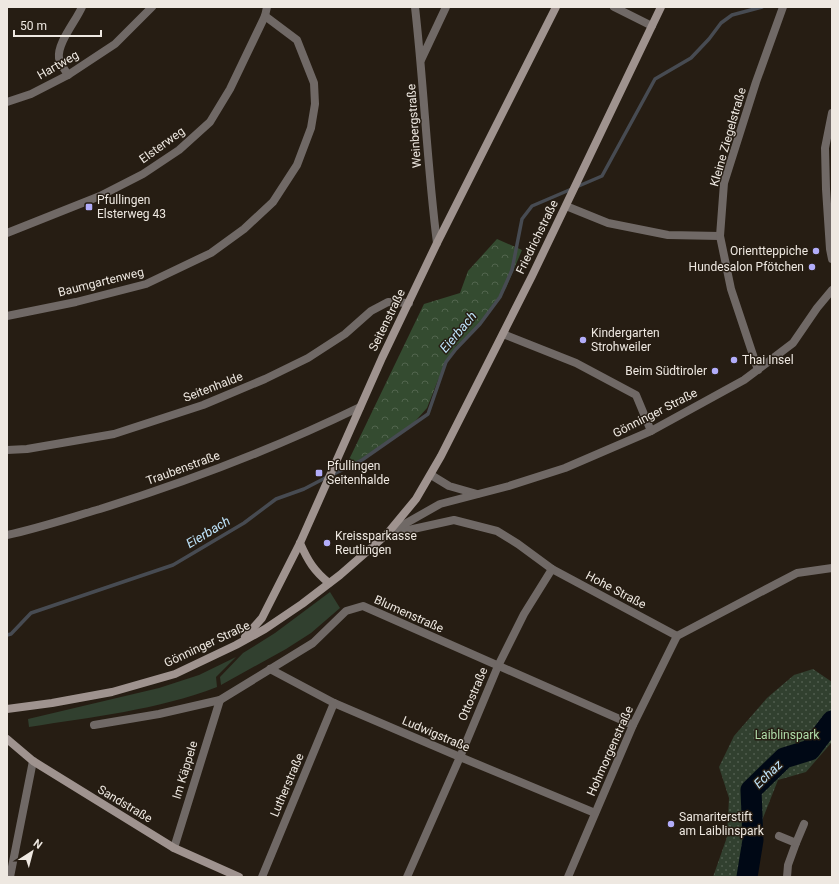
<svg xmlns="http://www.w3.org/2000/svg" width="839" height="884" font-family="Roboto,sans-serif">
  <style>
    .grass { fill: #31402f }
    .forest { fill: url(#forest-crowns) }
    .park { fill: url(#park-dots) }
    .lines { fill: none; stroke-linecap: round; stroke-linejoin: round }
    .stream { stroke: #474b52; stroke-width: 3.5 }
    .river { stroke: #000815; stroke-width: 21 }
    .street { stroke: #706966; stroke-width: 8 }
    .secondary { stroke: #9f938f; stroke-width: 8 }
    .poi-dot { fill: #b2adfa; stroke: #261d13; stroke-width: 1.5 }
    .labels { text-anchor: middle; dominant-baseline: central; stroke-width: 3; stroke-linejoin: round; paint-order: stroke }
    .street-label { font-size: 12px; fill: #eee8e1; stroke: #261d13 }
    .poi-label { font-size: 12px; fill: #eee8e1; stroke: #261d13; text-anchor: start }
    .park-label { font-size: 12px; fill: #b0ddaa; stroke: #261d13 }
    .water-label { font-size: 13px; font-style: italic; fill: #bee3fa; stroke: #261d13 }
  </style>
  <defs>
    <pattern id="forest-crowns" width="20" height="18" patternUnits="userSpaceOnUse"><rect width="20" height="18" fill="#344b30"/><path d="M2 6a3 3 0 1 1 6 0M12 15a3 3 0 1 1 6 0" fill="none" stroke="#52654e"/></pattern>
    <pattern id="park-dots" width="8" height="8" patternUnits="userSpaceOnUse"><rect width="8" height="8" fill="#31402f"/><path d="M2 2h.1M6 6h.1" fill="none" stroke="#4f5c4d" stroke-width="1.8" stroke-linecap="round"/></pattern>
  </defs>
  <rect width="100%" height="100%" fill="#261d13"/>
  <g class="grass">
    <polygon points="330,592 340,608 311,633 286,649 221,685 220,677 243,653 275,633"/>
    <path d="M236,657L216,677L217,687C157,710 92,717 29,727L28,719L159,688L199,675Z"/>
  </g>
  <polygon class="forest" points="497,239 522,250 506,288 481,324 456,346 438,380 427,408 410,427 344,470 424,304 460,293 468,271"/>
  <polygon class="park" points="813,669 832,682 832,742 806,772 778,780 763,818 761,844 752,867 751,877 713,877 727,837 729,798 719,767 734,736 767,698 794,675"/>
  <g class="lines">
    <g class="stream">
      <polyline points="332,475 362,460 428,414 446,362 456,349 480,324 500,297 512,270 522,219 532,206 602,176 655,79 691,58 709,39 721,23 732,15 762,7"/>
      <polyline points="7,635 11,634 31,613 173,565 244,523 276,499 304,489 327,477"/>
    </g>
    <polyline class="river" points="747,877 753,840 751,790 784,758 810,750 832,721"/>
    <g class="street">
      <path d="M415,7C424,86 427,165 437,243"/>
      <polyline points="614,7 652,26"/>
      <polyline points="421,60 446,7"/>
      <path d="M68,75C65,70 60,64 59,58C57,43 76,21 82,7"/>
      <polyline points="7,102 31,94 68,75 115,44 152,7"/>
      <polyline points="832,113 825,148 826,189 830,249 832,259"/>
      <polyline points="566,206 608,223 668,235 720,236"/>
      <polyline points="7,233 100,196 143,174 179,150 210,122 230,89 265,16 267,7"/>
      <polyline points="7,316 76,302 146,284 211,253 244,229 273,202 297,165 311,128 315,104 314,83 297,40 265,16"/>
      <polyline points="503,334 576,363 636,395 651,431"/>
      <polyline points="758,370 731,289 720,236 724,183 756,82 783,7"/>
      <polyline points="7,450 27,449 114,434 203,405 265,379 308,358 345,334 371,311 388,302 409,303"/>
      <polyline points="431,475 449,486 477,494"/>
      <polyline points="395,533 454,520 497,531 518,544 552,569 677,636 797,573 832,568"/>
      <polyline points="387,534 440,504 509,486 565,468 651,431 744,380 793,343 817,308 832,290"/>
      <path d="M7,535C39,528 69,518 100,509C189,481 276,448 360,407"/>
      <polyline points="270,669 334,703 460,757 595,813"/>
      <polyline points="94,725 159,714 220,700 313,643 346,611 363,606 633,725"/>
      <polyline points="779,836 796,843 788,865 787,877"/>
      <polyline points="796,843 804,824"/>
      <polyline points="174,848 220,700"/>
      <polyline points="10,877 33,761"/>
      <polyline points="262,877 334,703"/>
      <polyline points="407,877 460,757 498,666 524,614 552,569"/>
      <polyline points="568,877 633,725 677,636"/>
    </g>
    <g class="secondary">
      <path d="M300,543C308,561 314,571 329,583"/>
      <polyline points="245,637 262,618 300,543 382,358 437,243 556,7"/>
      <polyline points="7,709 52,703 112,692 175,674 236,645 265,629 302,604 340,575 387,534 416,499 441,456 532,276 661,7"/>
      <polyline points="7,739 33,761 174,848 239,877"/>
    </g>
  </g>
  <g class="poi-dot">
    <rect x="85" y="203" width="8" height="8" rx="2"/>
    <circle cx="816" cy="251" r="4"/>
    <circle cx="812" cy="267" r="4"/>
    <circle cx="583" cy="340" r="4"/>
    <circle cx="734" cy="360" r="4"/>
    <circle cx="715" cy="371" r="4"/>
    <rect x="315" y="469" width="8" height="8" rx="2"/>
    <circle cx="327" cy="543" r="4"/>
    <circle cx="671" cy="824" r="4"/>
  </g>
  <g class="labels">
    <g class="street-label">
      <text transform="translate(58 65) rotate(-30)">Hartweg</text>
      <text transform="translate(414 126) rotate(-94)">Weinbergstraße</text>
      <text transform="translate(728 137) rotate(-74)">Kleine Ziegelstraße</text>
      <text transform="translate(162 145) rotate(-36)">Elsterweg</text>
      <text transform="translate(537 237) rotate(-64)">Friedrichstraße</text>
      <text transform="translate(101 282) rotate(-14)">Baumgartenweg</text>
      <text transform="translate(387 320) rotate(-64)">Seitenstraße</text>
      <text transform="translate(213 387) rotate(-21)">Seitenhalde</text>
      <text transform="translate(655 413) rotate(-27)">Gönninger Straße</text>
      <text transform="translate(183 468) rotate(-20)">Traubenstraße</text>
      <text transform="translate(616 590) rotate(28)">Hohe Straße</text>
      <text transform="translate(409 614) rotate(24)">Blumenstraße</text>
      <text transform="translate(207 644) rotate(-25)">Gönninger Straße</text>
      <text transform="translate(473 694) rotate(-67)">Ottostraße</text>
      <text transform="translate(436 734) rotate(23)">Ludwigstraße</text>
      <text transform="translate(610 751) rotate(-66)">Hohmorgenstraße</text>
      <text transform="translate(185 770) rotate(-73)">Im Käppele</text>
      <text transform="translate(287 785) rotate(-67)">Lutherstraße</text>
      <text transform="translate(125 804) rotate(31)">Sandstraße</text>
    </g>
    <g class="poi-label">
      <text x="97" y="200">Pfullingen<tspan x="97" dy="14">Elsterweg 43</tspan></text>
      <text x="808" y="251" text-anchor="end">Orientteppiche</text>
      <text x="804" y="267" text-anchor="end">Hundesalon Pfötchen</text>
      <text x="591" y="333">Kindergarten<tspan x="591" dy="14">Strohweiler</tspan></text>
      <text x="742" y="360">Thai Insel</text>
      <text x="707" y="371" text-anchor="end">Beim Südtiroler</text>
      <text x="327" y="466">Pfullingen<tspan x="327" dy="14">Seitenhalde</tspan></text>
      <text x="335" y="536">Kreissparkasse<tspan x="335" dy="14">Reutlingen</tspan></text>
      <text x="679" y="817">Samariterstift<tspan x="679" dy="14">am Laiblinspark</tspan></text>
    </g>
    <g class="park-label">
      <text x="787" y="735">Laiblinspark</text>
    </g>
    <g class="water-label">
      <text transform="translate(458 332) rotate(-50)">Eierbach</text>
      <text transform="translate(208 532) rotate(-31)">Eierbach</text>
      <text transform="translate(768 774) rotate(-44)">Echaz</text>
    </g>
  </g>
  <rect width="839" height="884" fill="none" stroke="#eee8e1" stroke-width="16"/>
  <g transform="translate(32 852) rotate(36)" stroke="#261d13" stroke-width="3" paint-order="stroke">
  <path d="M0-3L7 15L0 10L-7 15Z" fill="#eee8e1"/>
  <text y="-6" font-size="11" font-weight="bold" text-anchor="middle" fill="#eee8e1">N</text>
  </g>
  <path d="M14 30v6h87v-6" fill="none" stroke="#eee8e1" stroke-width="2"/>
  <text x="20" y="30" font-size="12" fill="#eee8e1" stroke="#261d13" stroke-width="3" paint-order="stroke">50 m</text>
</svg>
